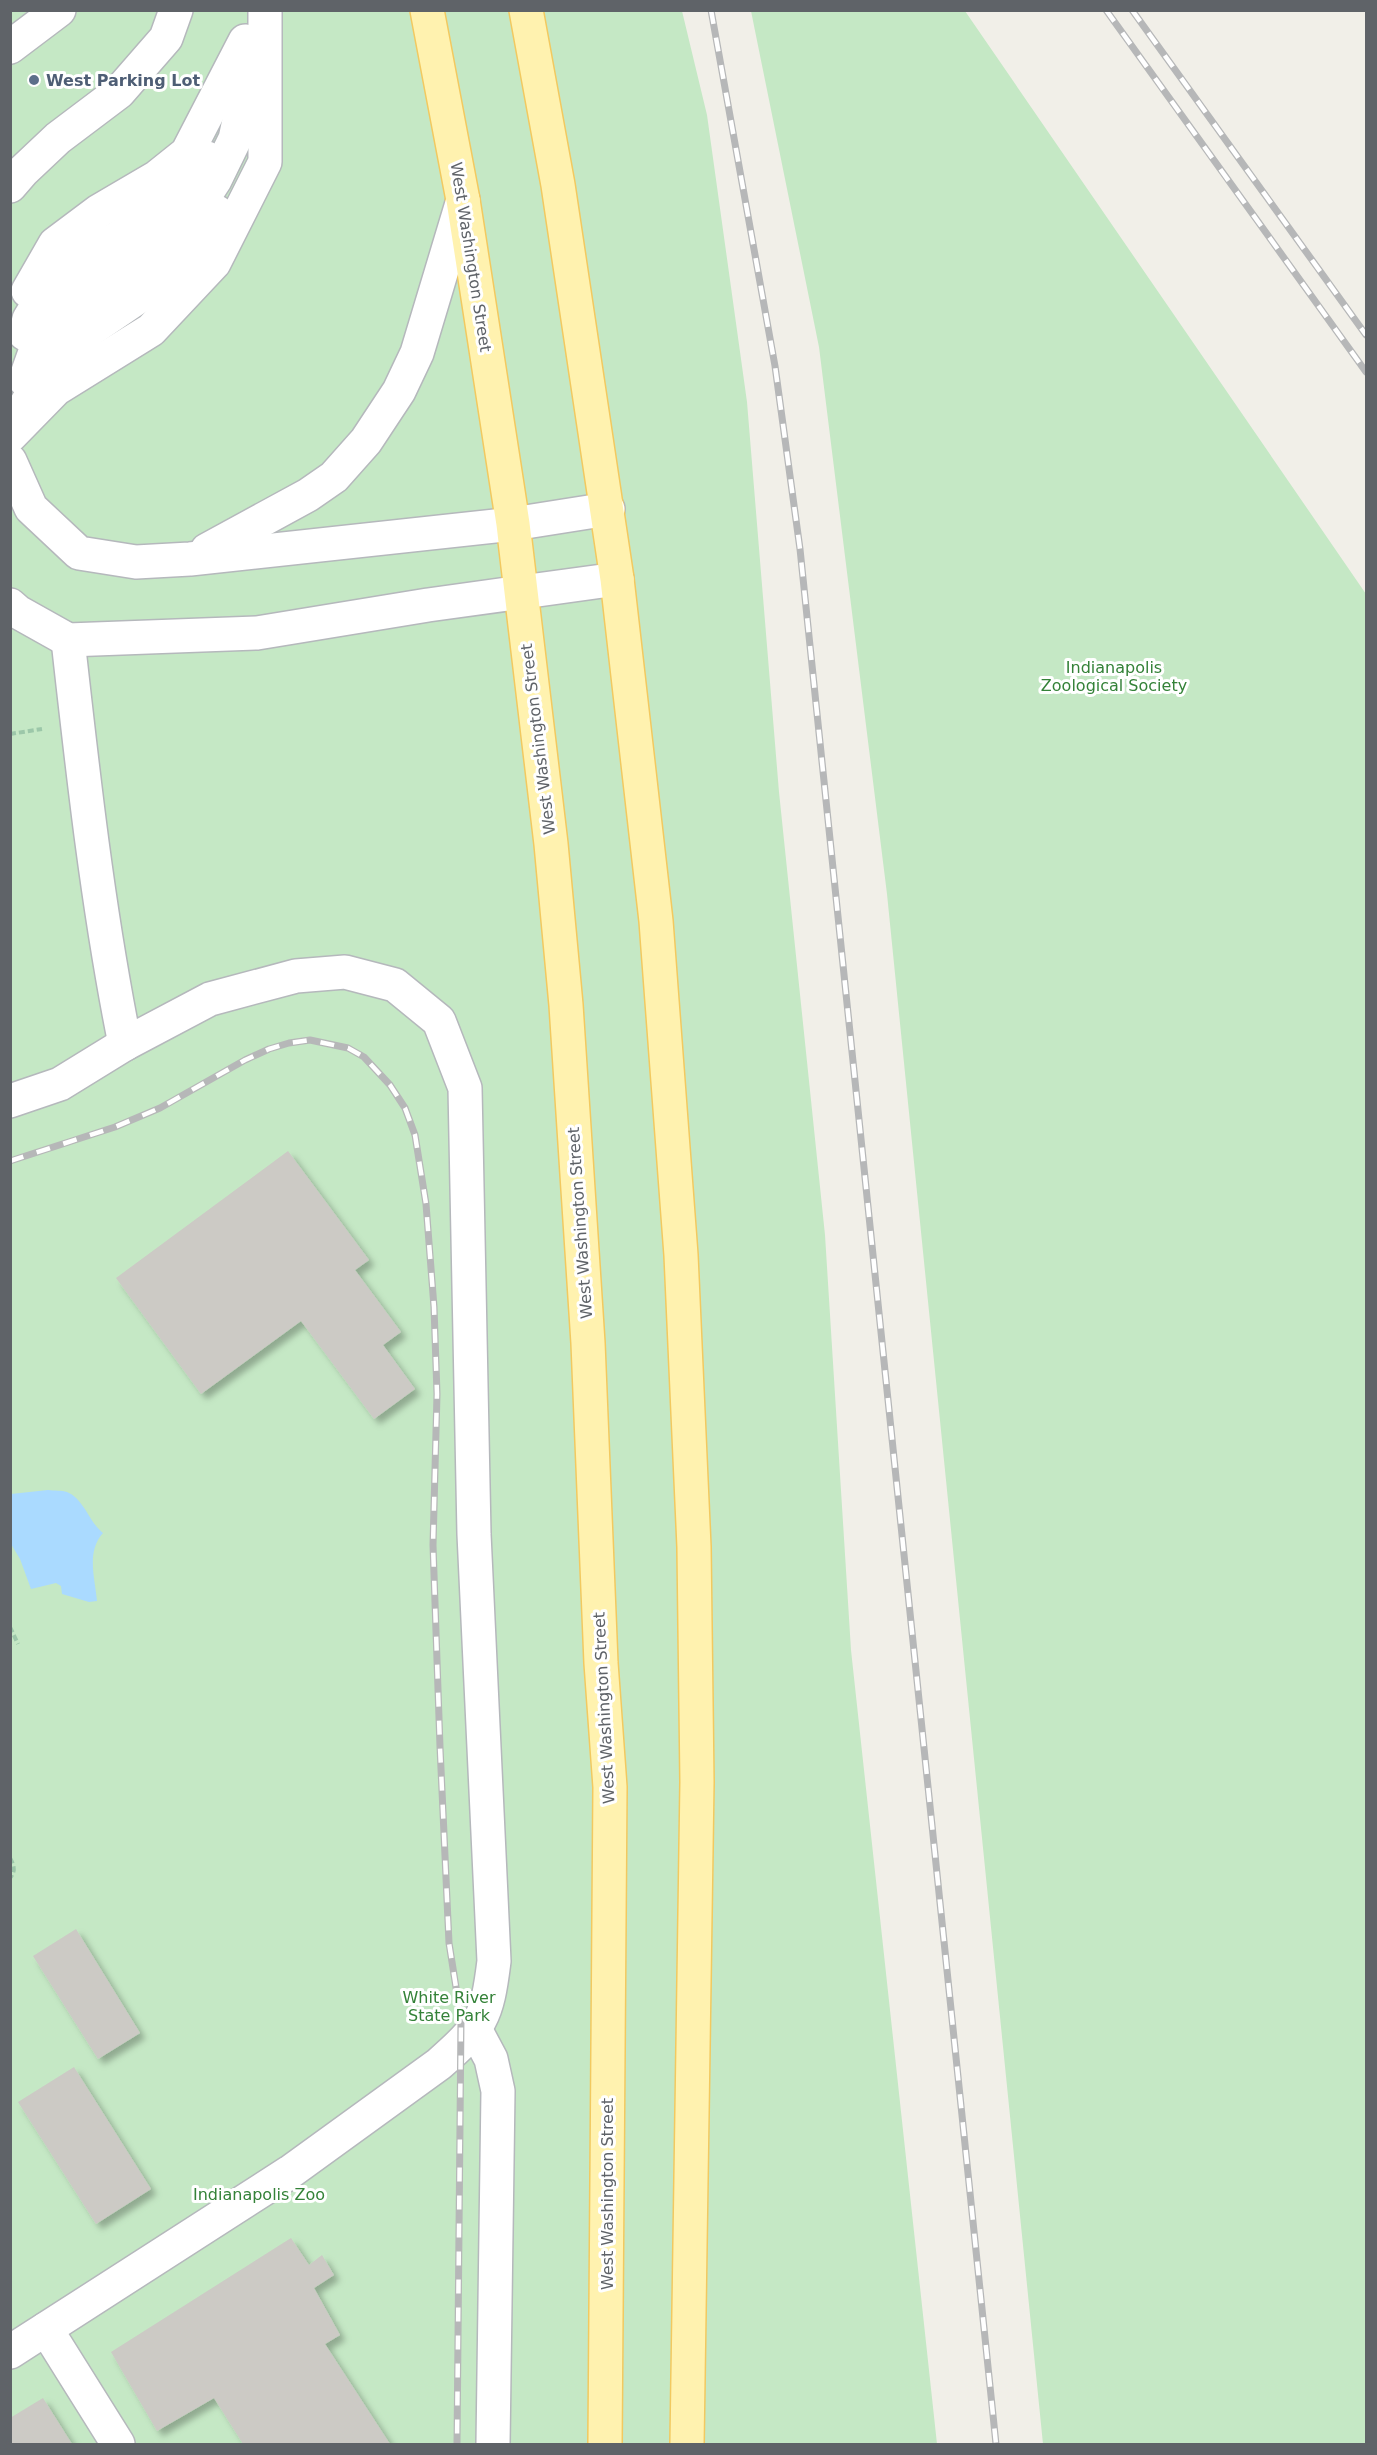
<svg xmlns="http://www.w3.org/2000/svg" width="1377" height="2455" font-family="'DejaVu Sans',sans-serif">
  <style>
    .green { fill: #c5e8c5 }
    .water { fill: #aadaff }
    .building { fill: #cccac5; filter: url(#shadow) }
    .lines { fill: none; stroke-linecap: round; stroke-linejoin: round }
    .minor-casing { stroke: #b5b8bc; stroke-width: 36 }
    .major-casing { stroke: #f2c960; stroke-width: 36 }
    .path { stroke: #9cc7a9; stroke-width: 4; stroke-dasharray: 6 3; stroke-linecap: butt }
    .minor { stroke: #fff; stroke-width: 33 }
    .major { stroke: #fff2af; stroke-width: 33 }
    .rail-casing { stroke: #b6b7b8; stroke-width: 7 }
    .rail { stroke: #fff; stroke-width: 4.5; stroke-dasharray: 14; stroke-linecap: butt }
    .service-dot { fill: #5c6f8a; stroke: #fff; stroke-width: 2 }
    .labels { text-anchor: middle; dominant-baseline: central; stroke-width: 6; stroke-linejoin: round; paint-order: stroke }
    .service-label { font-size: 16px; font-weight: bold; fill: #4e5e75; stroke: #fff; text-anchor: start }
    .street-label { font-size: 16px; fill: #5f6368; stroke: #fff }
    .park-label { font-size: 16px; fill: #348238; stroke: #fff }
  </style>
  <defs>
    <filter id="shadow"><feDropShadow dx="5.5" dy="5.5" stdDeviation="3" flood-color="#0004"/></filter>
  </defs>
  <rect width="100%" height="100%" fill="#f1efe8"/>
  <g class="green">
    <polygon points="11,11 682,11 707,115 747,402 779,792 825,1235 851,1650 937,2444 11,2444"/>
    <polygon points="751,11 965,11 1366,594 1366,2444 1043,2444 887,894 819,347"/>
  </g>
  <path class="water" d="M48,1490C54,1491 62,1490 67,1492C84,1499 89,1522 103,1533C86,1552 95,1578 97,1601L89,1602L62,1594L61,1586L56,1583L31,1589L20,1559L11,1544V1494Z"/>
  <g class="building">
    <polygon points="288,1151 369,1260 355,1270 401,1332 383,1345 415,1389 374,1419 301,1321 201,1394 116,1278"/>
    <polygon points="76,1929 140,2033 98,2059 33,1956"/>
    <polygon points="74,2067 151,2189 96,2224 18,2102"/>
    <polygon points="291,2238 309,2265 322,2255 334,2275 314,2288 340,2335 325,2344 390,2444 243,2444 214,2398 157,2431 111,2352"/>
    <polygon points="43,2398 72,2444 10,2444 10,2418"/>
  </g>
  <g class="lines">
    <defs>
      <g id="minor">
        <polyline points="10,47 59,10"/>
        <polyline points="10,186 23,171 58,138 119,92 166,38 176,10"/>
        <polyline points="28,291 55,244 99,211 157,177 187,153 245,41"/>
        <polyline points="25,334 29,319 54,278 155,214 189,185 207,158"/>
        <polyline points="25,380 46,321 153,252 189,220 215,180 235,139 251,65"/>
        <polyline points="25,406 59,351 150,289 200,244 217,212"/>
        <polyline points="10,436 56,389 151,330 214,263 265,162 265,10"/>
        <polyline points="10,461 31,508 79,553 136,562 190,559 513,524 608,509"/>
        <polyline points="207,550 308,495 334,477 366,441 399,391 417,353 463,200"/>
        <polyline points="10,605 18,612 68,640 257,633 428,605 617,579"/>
        <path d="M68,640C83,775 98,910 125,1044"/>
        <path d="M10,1101L60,1084L125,1044L210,999L296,976L345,972L395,985L439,1021L465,1088L474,1534L494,1961C487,2018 482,2026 439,2064L290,2172L10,2352"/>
        <polyline points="475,2029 491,2059 498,2091 493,2444"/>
        <polyline points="46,2329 118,2444"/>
      </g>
      <g id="major">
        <polyline points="427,10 463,200 513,524 551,844 566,1005 588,1343 601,1663 610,1787 605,2444"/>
        <polyline points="526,10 558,185 617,579 656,921 681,1255 694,1547 697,1782 687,2444"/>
      </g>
    </defs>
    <use href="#minor" class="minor-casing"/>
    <use href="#major" class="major-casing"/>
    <g class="path">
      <polyline points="10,734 42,729"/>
      <polyline points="10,1627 18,1644"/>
      <path d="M10,1858C14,1865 16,1871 10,1878"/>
    </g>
    <use href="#minor" class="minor"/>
    <use href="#major" class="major"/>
    <defs>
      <g id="rail">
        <polyline points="711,10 775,366 800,549 996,2444"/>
        <polyline points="1106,10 1366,372"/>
        <polyline points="1132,10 1366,335"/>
        <polyline points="10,1161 115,1127 160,1108 245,1060 269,1049 289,1043 310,1040 348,1048 364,1057 390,1085 405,1108 415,1135 426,1204 434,1307 437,1394 433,1545 440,1747 449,1943 461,2019 457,2444"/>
      </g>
    </defs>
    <use href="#rail" class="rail-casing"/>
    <use href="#rail" class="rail"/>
  </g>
  <circle class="service-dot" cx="34" cy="80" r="6"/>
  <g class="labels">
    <g class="service-label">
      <text x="46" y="80">West Parking Lot</text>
    </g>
    <g class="street-label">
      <text transform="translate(471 257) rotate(81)">West Washington Street</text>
      <text transform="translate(538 739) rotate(-97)">West Washington Street</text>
      <text transform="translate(580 1223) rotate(-94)">West Washington Street</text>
      <text transform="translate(604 1708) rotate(-93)">West Washington Street</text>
      <text transform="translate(607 2194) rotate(-90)">West Washington Street</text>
    </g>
    <g class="park-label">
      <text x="1114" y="667">Indianapolis<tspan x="1114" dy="18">Zoological Society</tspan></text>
      <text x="449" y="1997">White River<tspan x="449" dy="18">State Park</tspan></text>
      <text x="259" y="2194">Indianapolis Zoo</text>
    </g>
  </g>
  <rect width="1377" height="2455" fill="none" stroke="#5f6368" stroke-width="24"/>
</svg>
